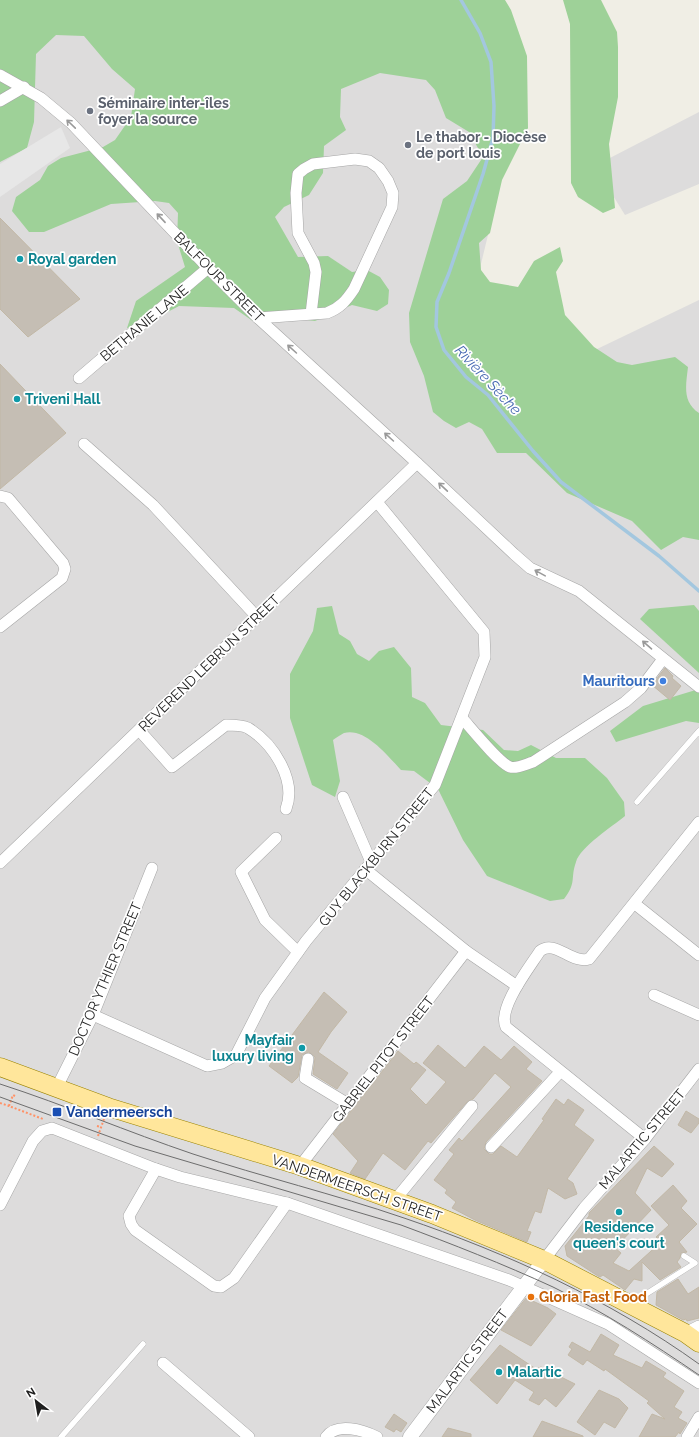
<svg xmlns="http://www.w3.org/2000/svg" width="699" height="1437" font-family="Raleway,sans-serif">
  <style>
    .residential { fill: #dddcdc }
    .forest { fill: #9ed198 }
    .parking { fill: #e7e7e7 }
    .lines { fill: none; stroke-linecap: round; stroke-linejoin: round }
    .stream { stroke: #a3c7df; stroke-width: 3.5 }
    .building { fill: #c5beb4; stroke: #c2b8a6 }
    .service-casing { stroke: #a6a6a6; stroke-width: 6 }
    .minor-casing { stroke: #a6a6a6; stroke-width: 12 }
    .tertiary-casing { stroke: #a6a6a6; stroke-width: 15 }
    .primary-casing { stroke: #9a8300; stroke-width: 19 }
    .path { stroke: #ff9267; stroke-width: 2; stroke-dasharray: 2 2; stroke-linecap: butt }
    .service { stroke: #fff; stroke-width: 5.5 }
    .minor { stroke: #fff; stroke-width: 11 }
    .tertiary { stroke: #fff; stroke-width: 14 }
    .primary { stroke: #ffe69b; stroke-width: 18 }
    .tram { stroke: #6d6d6d; stroke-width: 1 }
    .oneway { stroke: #9a9a9a }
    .worship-dot { fill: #6b7280; stroke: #fff; stroke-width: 1.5 }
    .culture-dot { fill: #0f9aa8; stroke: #fff; stroke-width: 1.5 }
    .shop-dot { fill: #3f7fe0; stroke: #fff; stroke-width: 1.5 }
    .transit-dot { fill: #1a4fb4; stroke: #fff; stroke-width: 1.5 }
    .food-dot { fill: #e8710a; stroke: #fff; stroke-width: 1.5 }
    .labels { text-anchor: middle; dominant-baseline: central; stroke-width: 3.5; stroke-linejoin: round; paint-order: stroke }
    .worship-label { font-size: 14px; font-weight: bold; fill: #5b616d; stroke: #fff; text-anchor: start }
    .culture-label { font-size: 14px; font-weight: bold; fill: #0d838f; stroke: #fff; text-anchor: start }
    .street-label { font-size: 14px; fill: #1f1f1f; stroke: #fff }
    .shop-label { font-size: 14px; font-weight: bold; fill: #366cbe; stroke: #fff; text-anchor: end }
    .transit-label { font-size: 14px; font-weight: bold; fill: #164399; stroke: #fff; text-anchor: start }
    .food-label { font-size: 14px; font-weight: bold; fill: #c56008; stroke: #fff; text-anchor: start }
    .water-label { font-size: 15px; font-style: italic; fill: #4769b2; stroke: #fff }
  </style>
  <rect width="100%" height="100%" fill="#f0eee5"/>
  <g class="residential">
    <polygon points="0,0 525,82 458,359 699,493 699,1437 0,1437"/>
    <polygon points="699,112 699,184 625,215 612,194 606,160"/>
    <polygon points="699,300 699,440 595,350"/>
  </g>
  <g class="forest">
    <path d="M0,0H505L511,10L527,56L528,128L502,180L490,233L479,243L481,270L490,282L518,287L534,261L560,247L563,261L556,272L565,315L594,347L617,362L632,365L675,357L688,367C686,385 682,402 699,413V540L683,537L661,550L632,521L567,493L526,453H497L482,429L469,422L456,428L444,421L433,412L424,376L410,342L409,313L443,199L467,181L483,157L469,132L446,118L435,90L426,80L380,73L341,89L340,117L346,130L324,146L323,173L309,195L284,207L275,217L298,257L328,256L352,272L367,270L380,277L389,290L388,304L377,311L352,305L315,321L284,317L257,324L234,308L179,306L141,326L127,328L136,301L185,267L177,241L178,213L169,203L155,201L111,204L44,232H29L12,211L16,197L40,180L48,166L61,158L103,147L115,140L131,117L135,89L112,69L84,36L56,35L36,54L34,122L27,148L0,162Z"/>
    <polygon points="563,0 601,0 617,32 618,47 618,97 609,144 615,208 603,213 578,197 571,183 570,24"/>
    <polygon points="694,605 699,611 699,673 640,619 649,609"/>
    <path d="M332,606L339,634L350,641L357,654L369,661L379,651L394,647L411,668L412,697L425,703L441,725L483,730L504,750L518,751L531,745L556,758H585L607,778L624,802L625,816C613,826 580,847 576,862C570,879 577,882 564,899L550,901L487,876L463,840L438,789L414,771L401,770C388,756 365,727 344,733C340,735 336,738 333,740L340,781L335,797L312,785L290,718V674L313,631L317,608Z"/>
    <polygon points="699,689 699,723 686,721 616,742 610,731 643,706"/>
  </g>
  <polygon class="parking" points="61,127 70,148 0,197 0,164"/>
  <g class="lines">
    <polyline class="stream" points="461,0 480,33 491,62 494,106 493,138 483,174 449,273 437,302 436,327 444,350 466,377 488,395 533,451 561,482 659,556 699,591"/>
  </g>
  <g class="building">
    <polygon points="0,218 80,299 28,337 0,309"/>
    <polygon points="0,364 66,433 0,489"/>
    <polygon points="665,668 673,676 672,678 681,686 670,700 652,685"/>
    <polygon points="324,992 347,1012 331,1032 318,1052 348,1073 337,1089 313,1074 315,1057 309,1052 302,1055 298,1077 292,1083 269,1066"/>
    <polygon points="438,1045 465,1068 484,1046 501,1060 514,1046 532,1062 526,1069 542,1081 486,1142 484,1149 489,1154 493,1154 501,1146 517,1157 544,1120 542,1119 556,1099 564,1105 568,1099 584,1110 574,1125 594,1140 567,1179 573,1183 577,1194 565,1199 548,1188 541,1213 535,1211 527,1231 531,1232 527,1242 475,1220 452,1208 456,1202 445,1193 447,1190 434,1180 454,1154 449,1150 459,1138 462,1141 511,1087 495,1073 473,1099 467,1102 431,1143 428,1141 405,1170 383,1153 365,1179 350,1173 358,1161 333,1134 398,1051 414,1064 416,1062 426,1070 410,1089 426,1105 446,1082 423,1063"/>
    <polygon points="686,1111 699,1119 699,1123 691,1133 678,1125"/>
    <polygon points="654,1146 674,1164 662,1177 647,1168 635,1193 651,1210 615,1248 621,1253 613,1263 629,1271 661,1242 656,1237 669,1225 651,1206 673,1185 687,1201 681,1208 697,1224 679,1242 687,1252 681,1253 680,1258 677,1262 681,1267 660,1280 642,1262 642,1281 634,1279 625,1290 603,1275 600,1277 598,1276 567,1256 565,1246 589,1216 589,1213"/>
    <polygon points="678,1279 688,1294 699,1287 699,1318 687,1321 686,1319 683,1320 656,1305 657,1292"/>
    <polygon points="526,1298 548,1308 556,1314 531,1346 501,1330"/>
    <polygon points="601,1334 619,1345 613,1355 642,1368 646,1361 666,1373 663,1377 684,1391 674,1407 682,1412 678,1418 687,1423 680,1434 679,1432 675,1437 639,1437 652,1414 665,1419 647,1403 649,1401 605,1369 604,1371 587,1360 583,1365 568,1355 572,1349 569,1347 572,1342 590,1352"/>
    <polygon points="500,1345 536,1369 541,1367 575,1384 556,1407 545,1398 539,1405 529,1400 534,1392 515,1380 497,1404 470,1380"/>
    <polygon points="599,1390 619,1399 628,1408 615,1428 604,1422 595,1435 577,1422"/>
    <polygon points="394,1414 407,1423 401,1432 396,1429 394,1432 385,1427"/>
    <polygon points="542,1421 583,1436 583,1437 533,1437"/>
    <polygon points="448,1428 471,1434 471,1437 442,1437"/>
  </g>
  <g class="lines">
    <defs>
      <g id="service">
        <polyline points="637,802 699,731"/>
        <polyline points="632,1303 695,1263 684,1256"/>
        <polyline points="61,1437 143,1344"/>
      </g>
      <g id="minor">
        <polyline points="0,75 41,98 71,123 208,268 258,318 417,463 514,554 530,568 579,591 699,687"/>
        <polyline points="0,101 24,87"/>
        <path d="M258,318L327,313C340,308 346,301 354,289L392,207L393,193L388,181L379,168L369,161L355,159L313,164L304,169L298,174L296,193L298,233L314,263L316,272L311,314"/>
        <polyline points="79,378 208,268"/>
        <polyline points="84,444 153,505 257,617"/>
        <polyline points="0,496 8,498 63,563 65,569 62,578 0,627"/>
        <path d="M462,718C471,728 499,763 510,767C517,769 526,764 533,762L625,702L641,688L663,659"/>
        <path d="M139,730L172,767L226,725C232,725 242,725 248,728C273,743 297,780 286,809"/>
        <polyline points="343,797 371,862"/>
        <polyline points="276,838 241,872 265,920 298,952"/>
        <polyline points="0,863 417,463"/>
        <polyline points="365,869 466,951 517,986"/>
        <polyline points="635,904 699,955"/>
        <polyline points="654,995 699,1015"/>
        <polyline points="93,1015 207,1066 222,1063 236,1055 265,998 306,941 435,785 485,657 484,632 377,502"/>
        <polyline points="308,1059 305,1078 348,1104"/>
        <polyline points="56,1089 93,1015 152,868"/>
        <path d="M645,1139L506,1027C497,1009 529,968 540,951C555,939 571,964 589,959L699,822"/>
        <polyline points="491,1147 560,1072"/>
        <polyline points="300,1166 466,951"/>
        <polyline points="156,1169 129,1216 131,1224 135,1230 214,1286 221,1287 234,1278 287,1203"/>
        <polyline points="395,1200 472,1106"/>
        <polyline points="0,1205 33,1141 42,1131 52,1128 156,1169 180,1177 287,1203 509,1280 608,1324 699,1383"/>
        <polyline points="544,1260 584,1208 645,1139 699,1069"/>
        <polyline points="685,1333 699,1326"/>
        <polyline points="163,1363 249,1437"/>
        <path d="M326,1437C337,1422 363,1430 377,1437"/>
        <polyline points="687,1437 699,1417"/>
      </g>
      <polyline id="tertiary" points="410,1437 544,1260"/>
      <polyline id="primary" points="0,1067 108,1107 300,1166 432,1214 544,1260 685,1333 699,1343"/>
    </defs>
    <use href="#service" class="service-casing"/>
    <use href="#minor" class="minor-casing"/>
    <use href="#tertiary" class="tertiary-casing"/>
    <use href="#primary" class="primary-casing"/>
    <g class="path">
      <polyline points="15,1096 13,1095 9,1106 43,1119"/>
      <polyline points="0,1103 9,1106"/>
      <polyline points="97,1126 101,1127"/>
      <polyline points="98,1136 104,1119"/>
    </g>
    <use href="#service" class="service"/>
    <use href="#minor" class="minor"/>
    <use href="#tertiary" class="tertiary"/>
    <use href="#primary" class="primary"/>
    <g class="tram">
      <path d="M0,1084C65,1105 128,1132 193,1154C263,1177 334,1194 404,1218C507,1253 610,1300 699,1364"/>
      <path d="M0,1097L135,1146L401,1225C452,1244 503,1264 553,1287C604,1312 652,1343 699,1375"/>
    </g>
  </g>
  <defs><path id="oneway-shaft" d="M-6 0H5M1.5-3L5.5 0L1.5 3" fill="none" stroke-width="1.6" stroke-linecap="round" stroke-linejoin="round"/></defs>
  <g class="oneway">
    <use href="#oneway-shaft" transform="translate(71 124) rotate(-136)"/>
    <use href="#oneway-shaft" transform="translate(161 218) rotate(-133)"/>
    <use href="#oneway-shaft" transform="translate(292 349) rotate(-138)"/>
    <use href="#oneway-shaft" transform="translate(389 437) rotate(-138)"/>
    <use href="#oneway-shaft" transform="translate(443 487) rotate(-137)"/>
    <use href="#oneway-shaft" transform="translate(540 573) rotate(-151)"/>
    <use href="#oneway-shaft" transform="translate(647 645) rotate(-139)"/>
  </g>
  <g class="worship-dot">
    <circle cx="90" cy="111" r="4"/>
    <circle cx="408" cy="145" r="4"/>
  </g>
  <g class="culture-dot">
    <circle cx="20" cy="259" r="4"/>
    <circle cx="17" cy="399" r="4"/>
    <circle cx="302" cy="1048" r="4"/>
    <circle cx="619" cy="1212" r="4"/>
    <circle cx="499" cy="1372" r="4"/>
  </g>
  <circle class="shop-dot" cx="663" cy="681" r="4"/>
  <rect class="transit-dot" x="52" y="1107" width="10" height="10" rx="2"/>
  <circle class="food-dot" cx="531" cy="1297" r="4"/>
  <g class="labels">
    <g class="worship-label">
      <text x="98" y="103">Séminaire inter-îles<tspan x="98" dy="16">foyer la source</tspan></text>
      <text x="416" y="137">Le thabor - Diocèse<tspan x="416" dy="16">de port louis</tspan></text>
    </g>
    <g class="culture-label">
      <text x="28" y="259">Royal garden</text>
      <text x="25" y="399">Triveni Hall</text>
      <text x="294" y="1040" text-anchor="end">Mayfair<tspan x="294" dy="16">luxury living</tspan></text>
      <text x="619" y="1227" text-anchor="middle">Residence<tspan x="619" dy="16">queen's court</tspan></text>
      <text x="507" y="1372">Malartic</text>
    </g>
    <g class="street-label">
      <text transform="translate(219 277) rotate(45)">BALFOUR STREET</text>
      <text transform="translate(144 323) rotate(-40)">BETHANIE LANE</text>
      <text transform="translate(209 663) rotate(-44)">REVEREND LEBRUN STREET</text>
      <text transform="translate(376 857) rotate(-51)">GUY BLACKBURN STREET</text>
      <text transform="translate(105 979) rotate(-67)">DOCTOR YTHIER STREET</text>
      <text transform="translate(383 1059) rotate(-52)">GABRIEL PITOT STREET</text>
      <text transform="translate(642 1139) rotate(-50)">MALARTIC STREET</text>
      <text transform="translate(357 1188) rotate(19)">VANDERMEERSCH STREET</text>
      <text transform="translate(467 1361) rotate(-53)">MALARTIC STREET</text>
    </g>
    <g class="shop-label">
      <text x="655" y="681">Mauritours</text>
    </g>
    <g class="transit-label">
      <text x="66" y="1112">Vandermeersch</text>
    </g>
    <g class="food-label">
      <text x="539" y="1297">Gloria Fast Food</text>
    </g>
    <g class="water-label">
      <text transform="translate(488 380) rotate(47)">Rivière Sèche</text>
    </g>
  </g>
  <g transform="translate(36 1401) rotate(329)" stroke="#ffffff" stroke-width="3" paint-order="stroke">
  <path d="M0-3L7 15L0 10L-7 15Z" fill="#1f1f1f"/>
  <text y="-6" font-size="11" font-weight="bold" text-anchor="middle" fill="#1f1f1f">N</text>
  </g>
</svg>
